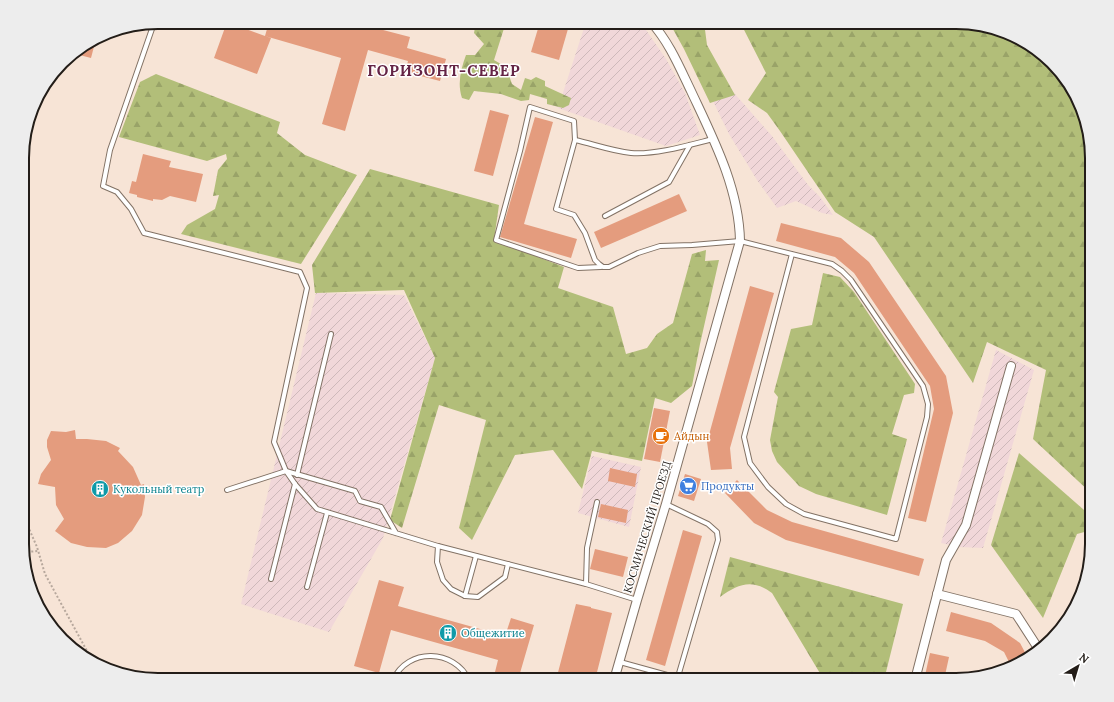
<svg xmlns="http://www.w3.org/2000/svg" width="1114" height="702" font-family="Lora,serif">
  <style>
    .industrial { fill: url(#industrial-furrows) }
    .forest { fill: url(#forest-firs) }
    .building { fill: #e49c7e }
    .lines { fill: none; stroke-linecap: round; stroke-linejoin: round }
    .lane-casing { stroke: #827265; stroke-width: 6 }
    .street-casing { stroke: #827265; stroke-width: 10 }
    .path { stroke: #b7a89d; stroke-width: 2; stroke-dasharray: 2 2; stroke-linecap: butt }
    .lane { stroke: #fff; stroke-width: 4 }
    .street { stroke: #fff; stroke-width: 8 }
    .labels { text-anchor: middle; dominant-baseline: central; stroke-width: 3; stroke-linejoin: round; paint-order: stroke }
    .food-label { font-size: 11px; fill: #c56008; stroke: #fff; text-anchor: start }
    .shop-label { font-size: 11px; fill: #366cbe; stroke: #fff; text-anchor: start }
    .culture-label { font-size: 11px; fill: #0d838f; stroke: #fff; text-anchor: start }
    .street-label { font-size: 11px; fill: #231d18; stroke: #fff }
    .district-label { font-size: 15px; font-weight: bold; letter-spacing: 1px; fill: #642445; stroke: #fff }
    .rim { fill: none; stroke: #231d18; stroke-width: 2 }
  </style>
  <defs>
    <pattern id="industrial-furrows" width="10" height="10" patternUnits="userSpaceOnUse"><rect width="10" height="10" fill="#f1d7d9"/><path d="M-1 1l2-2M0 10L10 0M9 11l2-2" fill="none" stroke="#ceb8ba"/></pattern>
    <pattern id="forest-firs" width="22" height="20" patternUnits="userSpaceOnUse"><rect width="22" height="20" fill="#b2be79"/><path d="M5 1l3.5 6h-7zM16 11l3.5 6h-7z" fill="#99a368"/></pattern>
  </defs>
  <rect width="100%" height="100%" fill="#f7e4d6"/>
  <g class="industrial">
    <polygon points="586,22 634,22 646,30 666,59 685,93 700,135 666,146 558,108"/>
    <polygon points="697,51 772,136 808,185 820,197 833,215 822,213 796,201 777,208 757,180 729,134 690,54"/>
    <polygon points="316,293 404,295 435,358 383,538 329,632 241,604"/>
    <polygon points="996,350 1034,370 983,548 959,547 941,543"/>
    <polygon points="592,456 641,467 629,527 578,513"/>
  </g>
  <g class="forest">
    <path d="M476,22H506L494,60L506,67L512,84L521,90L525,78L531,80L536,77L545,81V86L571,98L569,105L563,108L547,104V99L530,94L529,100L521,101L501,94L474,91L469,100L462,98C457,83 461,69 466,55H475L484,44L474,33Z"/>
    <polygon points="669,22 704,22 707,45 735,95 710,103 684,49"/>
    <polygon points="740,22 956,22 992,27 1031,45 1074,90 1092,149 1092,494 1033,439 1046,370 987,342 973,383 874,237 835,212 780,131 767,113 748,100 766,73"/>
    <polygon points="156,74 280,122 277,133 305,155 357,175 301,264 181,234 187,225 215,209 219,195 213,196 218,170 227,159 226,154 207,161 119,137 140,82"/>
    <polygon points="370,169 499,205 494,240 564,267 558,288 613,307 626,354 647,348 657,334 673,323 692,254 706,250 705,261 719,260 700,344 692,386 671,403 655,398 642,461 592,451 582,489 553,450 515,455 472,540 459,528 486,420 439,405 402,528 390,520 435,358 404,290 315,293 312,265"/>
    <polygon points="823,273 840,277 854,292 915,384 914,393 904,395 892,434 907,439 887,515 816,494 799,486 777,462 772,451 770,440 778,397 774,392 791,329 812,325"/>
    <polygon points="1019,453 1092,517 1092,523 1088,531 1077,534 1043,618 991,545"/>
    <path d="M730,557L903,604L884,680H824L772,593C752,578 738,584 720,597Z"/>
  </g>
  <g class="building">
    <polygon points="227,22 265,36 269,22 361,22 360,24 410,37 407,48 446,59 440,81 405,72 408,61 368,50 345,131 322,124 341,58 265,36 271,38 257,74 214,58"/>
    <polygon points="540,22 570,22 559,60 531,52"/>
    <polygon points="96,39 91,58 72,53"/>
    <polygon points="490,110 509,115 493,176 474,171"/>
    <polygon points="535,117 553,122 524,224 577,239 571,258 500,237"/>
    <polygon points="143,154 171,161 169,167 203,174 196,202 170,196 162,200 153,199 153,201 137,197 137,195 129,193 132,181 136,182"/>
    <polygon points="679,194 687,211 601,248 594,232"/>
    <polygon points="781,223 841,238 869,262 946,376 953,413 926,522 908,518 934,409 930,386 854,273 835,257 776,241"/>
    <polygon points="750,286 774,293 730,448 732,469 711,470 707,442"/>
    <polygon points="654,408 670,411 660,462 644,459"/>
    <polygon points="75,430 76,439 87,439 106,441 120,448 118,451 133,467 141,485 144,484 145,497 142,515 132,531 118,543 106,548 87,547 71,543 55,531 64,519 56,505 55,487 38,484 41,474 51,460 47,447 47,440 51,431 66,432"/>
    <polygon points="610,468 637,474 635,487 608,481"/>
    <polygon points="685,474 701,479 694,501 678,496"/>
    <polygon points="737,480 767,510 792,522 924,559 919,576 786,540 754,523 725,493"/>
    <polygon points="601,504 628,510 626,523 598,517"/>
    <polygon points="683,530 702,536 665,666 646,660"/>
    <polygon points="595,549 628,557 623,577 590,569"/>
    <polygon points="379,580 404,587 398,606 505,636 511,618 534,625 518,680 493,680 498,660 391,630 379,673 354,666"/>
    <polygon points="576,604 591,607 591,608 612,613 595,680 556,680"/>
    <polygon points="951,612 991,623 1020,643 1028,658 1024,662 1011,666 1004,652 985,641 946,631"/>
    <polygon points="930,653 949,657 944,680 924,680"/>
  </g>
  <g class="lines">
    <defs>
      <g id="lane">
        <polyline points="155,22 153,26 110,150 103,186 117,192 131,209 144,233 300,272 307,288 274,442 286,471 227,490"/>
        <path d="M713,139C689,145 655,155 631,153C612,151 593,144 575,140L556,209L574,215L585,233L595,260L599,264L603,267H609L638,253L660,246L692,245L740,241L832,264L842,271L851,280L923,386L928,404L927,417L896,539L804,514L786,504L768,487L750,463L744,437L792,254"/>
        <polyline points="575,140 574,121 530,107 520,151 496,240 578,268 601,267"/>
        <polyline points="605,216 669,182 690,145"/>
        <polyline points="297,475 331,334"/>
        <polyline points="597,502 587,548 586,584 637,600"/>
        <polyline points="666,504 708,524 717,532 718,540 677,680"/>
        <polyline points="396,533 381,507 360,501 355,491 286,471 295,484 317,509 438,546 586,584"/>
        <polyline points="438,546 437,562 443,580 451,589 465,596 478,597 505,577 508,564"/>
        <polyline points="271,579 295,484"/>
        <polyline points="307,587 327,513"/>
        <polyline points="465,596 476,556"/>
        <polyline points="620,662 678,678 696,680"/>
        <path d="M335,680C345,673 354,677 366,680"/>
        <path d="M393,680C408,647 454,649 469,680"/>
      </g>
      <g id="street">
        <polyline points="937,594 1016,614 1038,648"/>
        <path d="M614,680L637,600L666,504L740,241C739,188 713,138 691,91C679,66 669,42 651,22"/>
        <polyline points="915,680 946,560 966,525 1011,366"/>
      </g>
    </defs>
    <use href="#lane" class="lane-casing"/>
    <use href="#street" class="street-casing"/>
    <g class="path">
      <polyline points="23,515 37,547 45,574 93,662"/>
      <polyline points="23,563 27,552 38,551"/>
    </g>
    <use href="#lane" class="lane"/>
    <use href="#street" class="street"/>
  </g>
  <defs>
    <symbol id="cafe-disc" viewBox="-11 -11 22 22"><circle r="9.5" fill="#e8710a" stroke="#fff"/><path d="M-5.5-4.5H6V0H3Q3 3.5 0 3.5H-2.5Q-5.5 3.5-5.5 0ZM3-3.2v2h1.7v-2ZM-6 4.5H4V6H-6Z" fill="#fff"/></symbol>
    <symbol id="supermarket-disc" viewBox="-11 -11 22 22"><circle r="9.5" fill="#3f7fe0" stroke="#fff"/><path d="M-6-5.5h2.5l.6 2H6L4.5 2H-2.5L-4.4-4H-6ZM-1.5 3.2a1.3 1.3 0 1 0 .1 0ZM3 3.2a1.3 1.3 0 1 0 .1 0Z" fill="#fff"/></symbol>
    <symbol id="building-disc" viewBox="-11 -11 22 22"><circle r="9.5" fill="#0f9aa8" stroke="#fff"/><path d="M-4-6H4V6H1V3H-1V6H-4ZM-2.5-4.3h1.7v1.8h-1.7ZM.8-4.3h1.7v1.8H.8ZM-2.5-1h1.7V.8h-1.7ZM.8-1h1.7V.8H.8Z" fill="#fff"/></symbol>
  </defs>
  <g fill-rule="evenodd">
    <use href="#cafe-disc" x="651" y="426" width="20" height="20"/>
    <use href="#supermarket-disc" x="678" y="476" width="20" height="20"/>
    <use href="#building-disc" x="90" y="479" width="20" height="20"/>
    <use href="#building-disc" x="438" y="623" width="20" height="20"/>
  </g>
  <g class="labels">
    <g class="food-label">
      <text x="674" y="436">Айдын</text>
    </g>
    <g class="shop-label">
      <text x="701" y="486">Продукты</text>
    </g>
    <g class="culture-label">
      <text x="113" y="489">Кукольный театр</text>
      <text x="461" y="633">Общежитие</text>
    </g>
    <g class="street-label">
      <text transform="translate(647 527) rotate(-73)">КОСМИЧЕСКИЙ ПРОЕЗД</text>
    </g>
    <g class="district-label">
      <text x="444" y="70">ГОРИЗОНТ-СЕВЕР</text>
    </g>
  </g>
  <path d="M0 0H1114V702H0ZM158 29H956A129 129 0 0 1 1085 158V544A129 129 0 0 1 956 673H158A129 129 0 0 1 29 544V158A129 129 0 0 1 158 29Z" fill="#ededed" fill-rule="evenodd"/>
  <path class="rim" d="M158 29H956A129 129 0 0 1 1085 158V544A129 129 0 0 1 956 673H158A129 129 0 0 1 29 544V158A129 129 0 0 1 158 29Z"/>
  <g transform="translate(1078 666) rotate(38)" stroke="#ffffff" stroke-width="3" paint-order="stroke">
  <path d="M0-3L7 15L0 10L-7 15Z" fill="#231d18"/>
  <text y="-6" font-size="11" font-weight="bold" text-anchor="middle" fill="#231d18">N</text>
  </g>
</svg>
